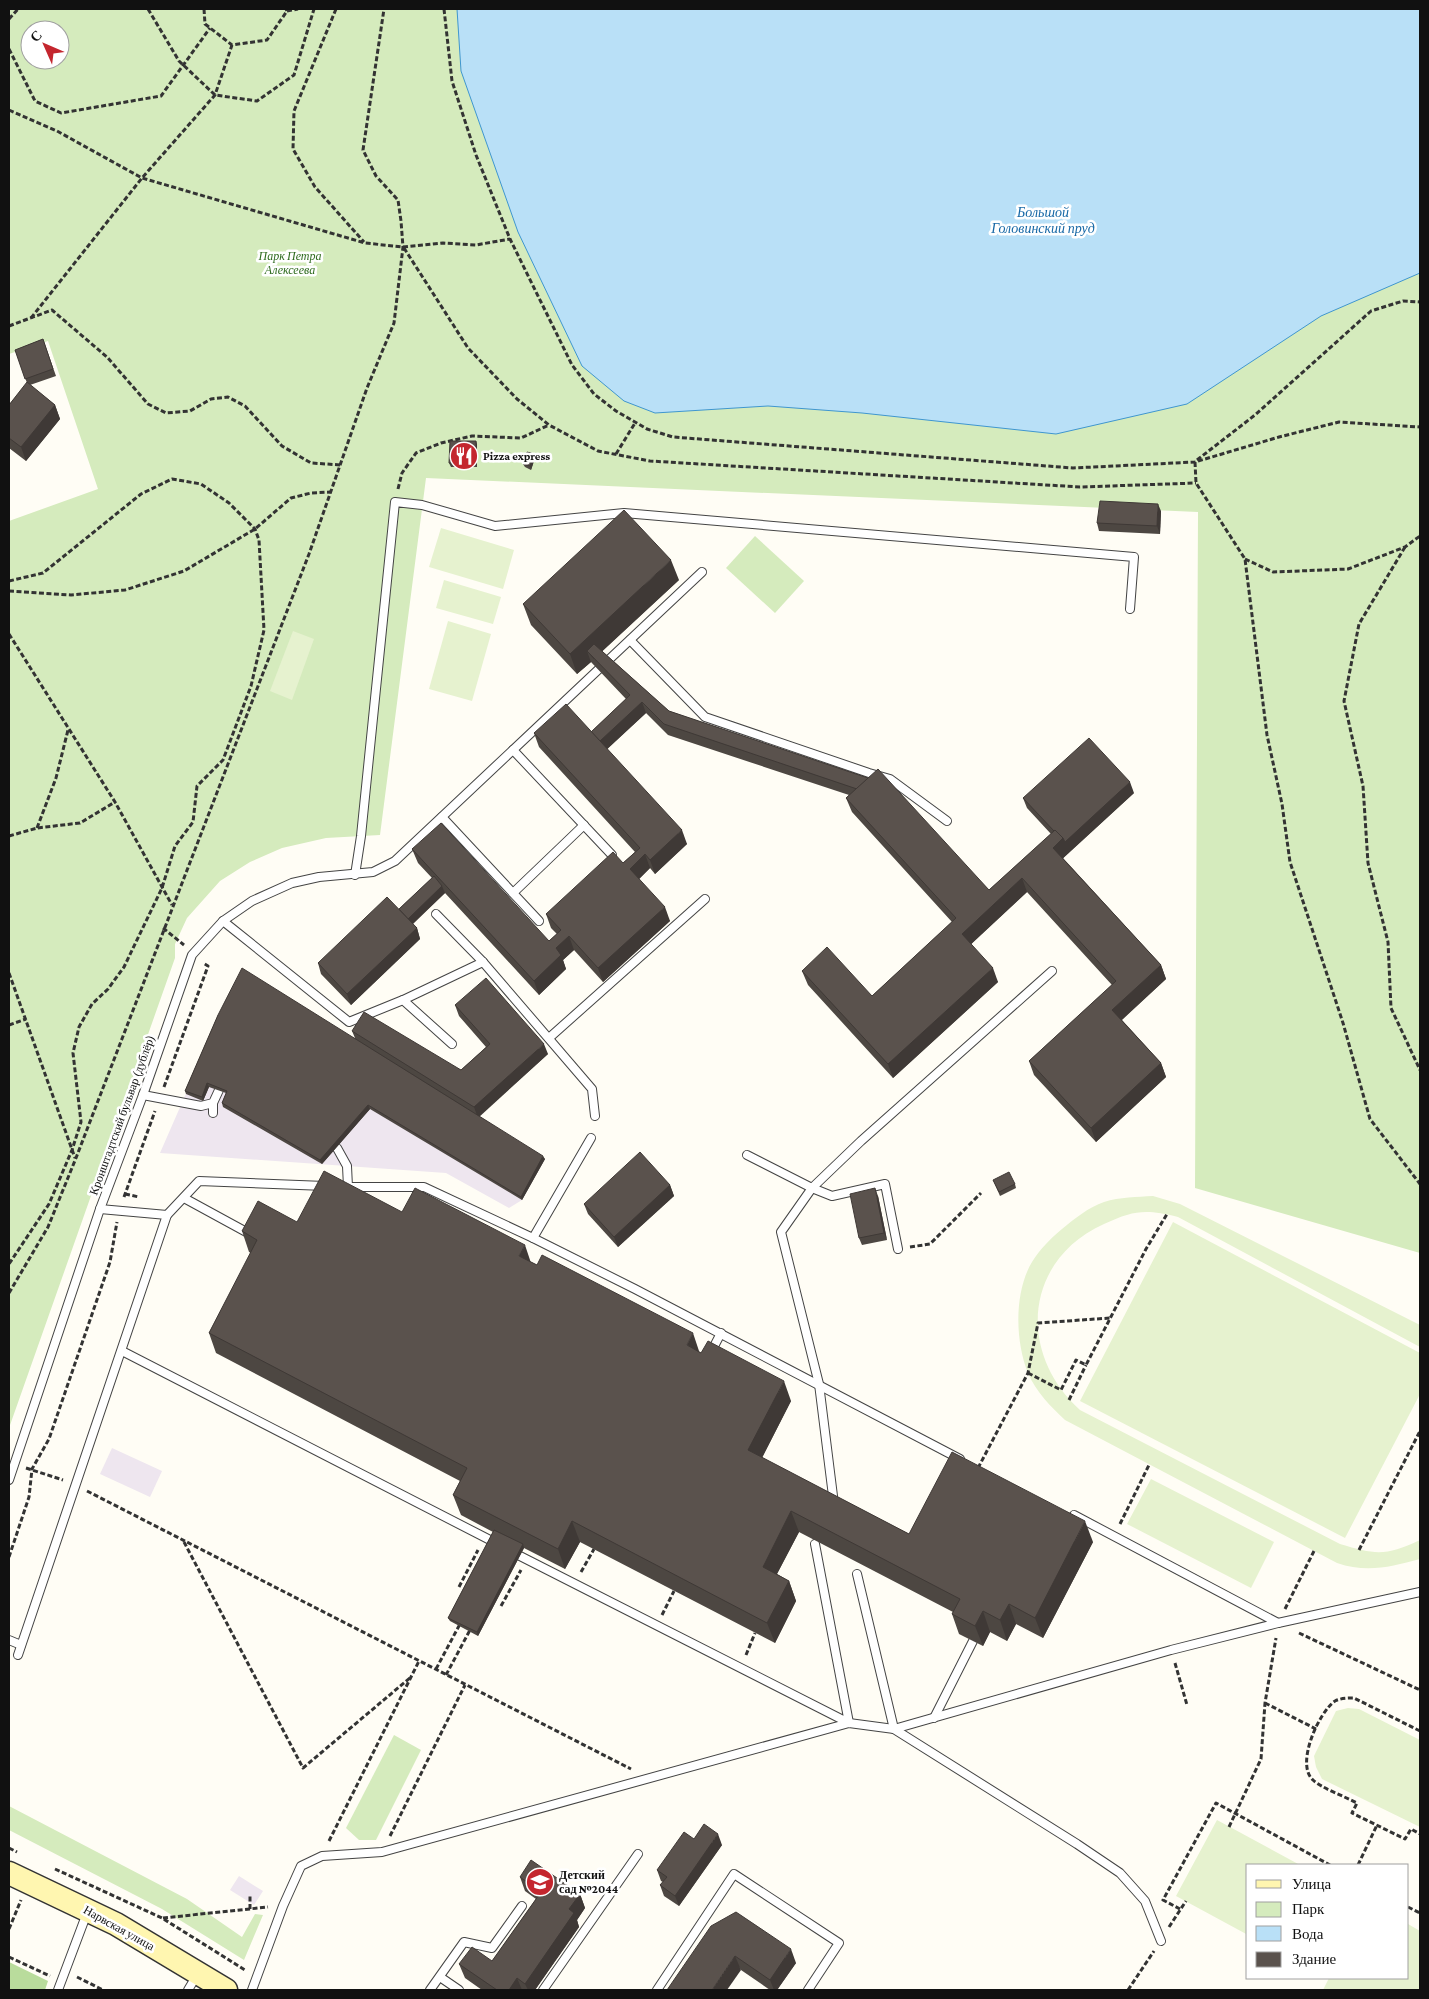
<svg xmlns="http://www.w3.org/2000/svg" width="1429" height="1999" font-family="'Crimson Pro',serif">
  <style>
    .industrial { fill: #eee6ef }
    .green { fill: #d5ebbd; fill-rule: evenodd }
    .forest { fill: #b9dc9c }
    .pitch { fill: #e6f2cf }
    .water { fill: #b9e0f7; stroke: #3f96cf }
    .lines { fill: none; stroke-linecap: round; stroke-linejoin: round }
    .lane-casing { stroke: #444; stroke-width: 10 }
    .secondary-casing { stroke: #333; stroke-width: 25 }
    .path { stroke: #333; stroke-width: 3; stroke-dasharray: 5 2.5; stroke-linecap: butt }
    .lane { stroke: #fff; stroke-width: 8 }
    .secondary { stroke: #fff6b0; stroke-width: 22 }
    .wall { fill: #4d4742 }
    .shaded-wall { fill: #3f3936 }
    .building { fill: #5a524d; stroke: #3f3936 }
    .labels { text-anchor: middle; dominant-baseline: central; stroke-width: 5; stroke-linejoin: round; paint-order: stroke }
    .park-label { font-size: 12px; font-style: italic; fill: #2f6b1f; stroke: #fff }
    .poi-label { font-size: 12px; font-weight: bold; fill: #111; stroke: #fff; text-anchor: start }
    .street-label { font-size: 12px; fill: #111; stroke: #fff }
    .water-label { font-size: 14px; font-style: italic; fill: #1768a6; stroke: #fff }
  </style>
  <rect width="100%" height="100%" fill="#fffdf5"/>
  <g class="industrial">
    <polygon points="219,1018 545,1159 522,1200 509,1208 446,1173 160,1153"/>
    <polygon points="112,1448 162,1471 150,1497 100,1474"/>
    <polygon points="239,1876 263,1891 254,1905 230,1890"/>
  </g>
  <g class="green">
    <path d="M9,9H1420V1253L1195,1188L1198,512L426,478L380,835L326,838L282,848L250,862L220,881L187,918L175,944V958L9,1428V521L98,489L48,341L9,354ZM30,30H60V60H30Z"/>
    <polygon points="755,536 804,581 775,613 726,568"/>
    <polygon points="394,1735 421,1750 376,1840 359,1840 346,1828"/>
    <polygon points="9,1806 187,1899 242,1937 255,1914 263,1915 244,1960 162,1909 9,1830"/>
  </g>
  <polygon class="forest" points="9,1962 48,1981 45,1990 9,1990"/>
  <g class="pitch">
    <polygon points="441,528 514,550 503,589 429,567"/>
    <polygon points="444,580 501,597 493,624 436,608"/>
    <polygon points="448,621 491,634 472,701 429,689"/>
    <polygon points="293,631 314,639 292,700 270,691"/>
    <path d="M1153,1196L1180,1204L1420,1325V1347L1178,1217C1146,1209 1134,1210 1104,1224C1024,1260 1017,1353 1080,1410L1340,1544C1376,1555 1386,1556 1420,1540V1559C1391,1567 1366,1573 1337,1563L1065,1420C1051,1407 1036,1392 1028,1373C1015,1341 1014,1292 1032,1262C1040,1249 1050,1239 1062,1229C1074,1219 1089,1207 1104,1202C1120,1197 1137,1197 1153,1196Z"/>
    <polygon points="1173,1222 1420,1353 1420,1394 1345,1538 1080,1401"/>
    <polygon points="1151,1479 1274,1542 1251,1588 1127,1524"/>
    <polygon points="1348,1708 1359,1709 1420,1740 1420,1827 1322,1779 1316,1767 1314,1756 1336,1711"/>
    <polygon points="1217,1820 1300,1865 1248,1865 1248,1935 1176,1896"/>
    <polygon points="1408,1924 1420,1931 1420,1990 1323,1990 1329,1978 1408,1978"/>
  </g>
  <polygon class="water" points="457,9 1420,9 1420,273 1321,316 1187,404 1056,434 862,413 768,406 655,413 624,401 582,366 518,232 461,71"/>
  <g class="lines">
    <defs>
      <g id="lane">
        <polyline points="630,640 705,717 869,773 890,779 947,821"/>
        <polyline points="513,750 612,855"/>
        <polyline points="442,817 539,921"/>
        <polyline points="355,875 361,836 395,502 422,505 495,526 624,513 1134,557 1130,609"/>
        <polyline points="513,893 584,825"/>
        <polyline points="436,914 483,962 592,1089 595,1116"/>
        <polyline points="223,921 349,1022 403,1000 452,1044"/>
        <polyline points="403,1000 483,962"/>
        <polyline points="549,1038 705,899"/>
        <polyline points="143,1095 201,1106 213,1103 219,1090"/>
        <polyline points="213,1103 213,1113"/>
        <polyline points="337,1148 347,1166 348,1187"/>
        <polyline points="747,1155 812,1188 832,1196 885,1184 898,1249"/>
        <polyline points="347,1187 424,1187 533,1238 635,1289 960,1459"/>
        <polyline points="184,1198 250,1234"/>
        <polyline points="100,1209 167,1215"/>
        <polyline points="533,1238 591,1138"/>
        <polyline points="122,1351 492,1541"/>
        <polyline points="710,1354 721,1333"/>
        <polyline points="9,1480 100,1209 143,1095 192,955 223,921 252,901 292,883 319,877 373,872 395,861 702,572"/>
        <polyline points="834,1504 819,1384 781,1232 812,1188 861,1141 1052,971"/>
        <polyline points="520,1556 849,1723 815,1544"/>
        <polyline points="857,1574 894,1729 1077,1844 1120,1873 1145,1901 1161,1941"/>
        <polyline points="1278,1623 1420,1592"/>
        <polyline points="9,1640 21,1645"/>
        <polyline points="18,1655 167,1215 199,1181 325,1186"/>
        <polyline points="934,1718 973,1641"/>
        <polyline points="440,1977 459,1990"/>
        <polyline points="58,1990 87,1913"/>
        <polyline points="188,1990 197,1975"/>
        <polyline points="252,1990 283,1906 301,1866 322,1856 382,1852 849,1723 894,1729 1171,1650 1278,1623 1074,1515"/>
        <polyline points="430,1990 464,1942 492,1948 522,1906"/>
        <polyline points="543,1990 638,1854"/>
        <polyline points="657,1990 734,1874 839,1943 808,1990"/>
      </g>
      <polyline id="secondary" points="9,1873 116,1924 226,1990"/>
    </defs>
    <use href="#lane" class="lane-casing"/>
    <use href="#secondary" class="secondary-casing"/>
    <g class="path">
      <polyline points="148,9 179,61 215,95 257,101 294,75 314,9"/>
      <polyline points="204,9 205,24 232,45 267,40 287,11 286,9"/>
      <polyline points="336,9 294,111 293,149 315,187 364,242"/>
      <polyline points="444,9 452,81 476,155 510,239 572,365 594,394 616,411 647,429 673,437 1073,468 1195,462 1279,437 1339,422 1420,427"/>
      <polyline points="287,11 298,9"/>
      <polyline points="9,19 18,9"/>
      <polyline points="9,49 35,101 61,113 161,96 210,28"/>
      <polyline points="9,110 57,131 142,178 365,243 403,247 443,243 476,245 510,239"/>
      <polyline points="404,248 468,348 517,399 549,425 598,451 650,461 1080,487 1196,483"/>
      <polyline points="31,318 142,178 215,95 232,45"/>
      <polyline points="9,326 52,310 107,357 148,404 166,413 190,411 211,399 228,397 245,406 282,446 311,463 341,465"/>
      <polyline points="616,454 635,423"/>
      <polyline points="1197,460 1255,415 1371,311 1403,301 1420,302"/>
      <polyline points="1195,462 1196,483 1245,559 1267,735 1282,804 1290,862 1343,1023 1370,1119 1420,1184"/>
      <polyline points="398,489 402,473 416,453 441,443 472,436 521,438 549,425"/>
      <polyline points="1405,547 1359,624 1344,701 1363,786 1368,863 1388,942 1391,1008 1420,1070"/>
      <polyline points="1245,559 1273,572 1348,569 1405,547 1420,536"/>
      <polyline points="9,581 43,573 141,494 172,479 201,484 229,503 255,529 259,540 264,630 251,686 223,760 197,786 193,822 175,846 162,888 124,967 108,989 92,1004 79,1027 73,1053 81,1122 72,1150 49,1204 9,1264"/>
      <polyline points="9,591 71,595 125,590 184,571 255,529 291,498 311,493 331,492"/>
      <polyline points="9,634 115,802 172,905"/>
      <polyline points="37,828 56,778 68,730"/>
      <polyline points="9,836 37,828 80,823 115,802"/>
      <polyline points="163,928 184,945"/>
      <polyline points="9,973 75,1158"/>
      <polyline points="9,1025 26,1019"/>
      <polyline points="164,1087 208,966 203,963"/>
      <polyline points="125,1194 139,1197"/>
      <polyline points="124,1197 155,1111"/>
      <polyline points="910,1247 930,1244 981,1193"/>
      <polyline points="9,1293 48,1227 76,1158 309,554 367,388 394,323 403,247 401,221 398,200 376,176 363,150 384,9"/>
      <polyline points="1028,1373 1061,1390 1076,1360 1086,1365 1146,1249 1167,1214"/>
      <polyline points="1069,1400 1086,1365"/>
      <polyline points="26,1468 63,1480"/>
      <polyline points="978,1468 1028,1373 1038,1323 1110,1318"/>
      <polyline points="87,1491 631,1769"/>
      <polyline points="1120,1524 1149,1465"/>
      <polyline points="184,1542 303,1768 411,1677"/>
      <polyline points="1359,1550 1420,1431"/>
      <polyline points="9,1557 29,1497 32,1469 49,1439 110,1262 117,1222"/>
      <polyline points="581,1572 594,1549"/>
      <polyline points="459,1587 478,1550"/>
      <polyline points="501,1606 521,1570"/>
      <polyline points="1285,1609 1314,1551"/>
      <polyline points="662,1615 674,1591"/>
      <polyline points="1299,1633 1420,1690"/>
      <polyline points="746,1655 755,1633"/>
      <polyline points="1175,1663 1187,1705"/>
      <polyline points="436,1669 460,1624"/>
      <polyline points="446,1675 470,1630"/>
      <polyline points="1265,1703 1316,1729"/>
      <path d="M1420,1731L1354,1698C1348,1698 1341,1698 1335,1701C1319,1712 1295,1764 1313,1780C1321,1788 1346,1797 1357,1803L1352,1813L1405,1839L1411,1829L1420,1834"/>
      <polyline points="1229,1827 1261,1759 1265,1703 1276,1638"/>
      <polyline points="390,1836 465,1685"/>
      <polyline points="329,1841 419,1661"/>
      <polyline points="9,1848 17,1852"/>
      <polyline points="1358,1865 1377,1825"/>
      <polyline points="55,1869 162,1918 245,1970"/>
      <polyline points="1408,1907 1420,1913"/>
      <polyline points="250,1909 250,1894"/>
      <polyline points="1180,1909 1163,1900 1216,1803 1330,1865"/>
      <polyline points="163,1918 268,1907"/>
      <polyline points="1169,1927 1186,1901"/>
      <polyline points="9,1929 21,1900"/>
      <polyline points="9,1957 50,1976"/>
      <polyline points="77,1977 103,1990"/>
      <polyline points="1128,1990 1154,1951"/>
    </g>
    <use href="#lane" class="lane"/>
    <use href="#secondary" class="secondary"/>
  </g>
  <g class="wall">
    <polygon points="43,339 56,376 30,385 55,405 60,419 26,461 9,448 9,405 27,383 15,350"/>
    <polygon points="476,441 477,445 477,467 451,467 449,463"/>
    <polygon points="534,454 535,458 531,470 525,467 523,464"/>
    <polygon points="1161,511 1160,534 1099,531 1097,523"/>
    <polygon points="679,580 602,651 669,711 868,778 989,890 1051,834 1027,808 1023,798 1134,793 1063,858 1161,965 1166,979 1122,1020 1161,1063 1166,1077 1096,1142 1034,1075 1029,1061 1112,985 1027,892 971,944 998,982 893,1078 808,985 802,971 872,996 952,922 852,812 846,798 849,795 668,735 646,713 607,749 687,844 655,874 650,868 639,879 670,921 603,982 574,950 563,960 566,969 539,995 445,893 413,924 417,928 420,939 351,1005 321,974 318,963 399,909 432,878 418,863 412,849 549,941 557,934 551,928 546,914 623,863 635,852 539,747 534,733 591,732 626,699 591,662 577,674 531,625 523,604"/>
    <polygon points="455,1005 548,1054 479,1116 545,1159 522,1200 370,1109 322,1164 223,1107 222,1103 226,1093 209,1087 203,1101 186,1094 185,1091 218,1015 355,1038 352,1031 461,1070 486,1047 459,1016"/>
    <polygon points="993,1180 1015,1184 1016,1188 1000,1196"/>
    <polygon points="670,1185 674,1196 618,1247 588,1214 584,1204"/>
    <polygon points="878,1196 887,1240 862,1245 859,1238"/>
    <polygon points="402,1212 531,1262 791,1401 762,1458 909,1534 1093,1542 1043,1638 1016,1624 1007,1641 990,1632 983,1646 959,1634 952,1614 953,1612 799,1532 777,1574 789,1581 796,1601 775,1643 580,1542 565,1569 524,1548 478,1636 450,1621 448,1618 493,1532 461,1515 453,1495 460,1481 216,1353 209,1333 251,1253 249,1252 242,1231 297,1222"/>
    <polygon points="694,1839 722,1845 679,1906 664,1896 660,1885 663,1882 661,1881 657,1870"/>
    <polygon points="520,1877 580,1894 585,1908 577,1920 579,1927 535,1990 482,1990 465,1978 459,1964 492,1961 536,1899 525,1891"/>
    <polygon points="711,1926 796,1963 777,1990 770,1990 741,1970"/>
  </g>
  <g class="shaded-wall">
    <polygon points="55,405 60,419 26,461 21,447"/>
    <polygon points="476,441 477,445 477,467 476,464"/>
    <polygon points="534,454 535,458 531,470 530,466"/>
    <polygon points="1158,504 1161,511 1160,534 1157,526"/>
    <polygon points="671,560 679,580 594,659 587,651 591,662 577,674 570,654"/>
    <polygon points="642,702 646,713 603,753 599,742"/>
    <polygon points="1130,782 1134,793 1059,862 1053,848 1063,838"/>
    <polygon points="682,830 687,844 655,874 650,860"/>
    <polygon points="645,854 650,868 635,883 630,869"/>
    <polygon points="1022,878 1027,892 967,948 962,934"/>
    <polygon points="442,886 445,893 409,927 406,920"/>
    <polygon points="665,907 670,921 603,982 598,968"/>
    <polygon points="417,928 420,939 351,1005 347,994"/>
    <polygon points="569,936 574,950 563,960 566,969 539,995 534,981 556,948"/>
    <polygon points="1161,965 1166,979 1117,1024 1112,1010"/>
    <polygon points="993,968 998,982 893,1078 888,1064"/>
    <polygon points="544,1044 548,1054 478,1118 474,1107"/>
    <polygon points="1161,1063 1166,1077 1096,1142 1091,1128"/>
    <polygon points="207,1083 209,1087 203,1101 202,1097"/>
    <polygon points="368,1105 370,1109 322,1164 320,1160"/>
    <polygon points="543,1156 545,1159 522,1200 521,1197"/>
    <polygon points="670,1185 674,1196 618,1247 614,1237"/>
    <polygon points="875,1188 878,1196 887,1240 884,1233"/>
    <polygon points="525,1245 532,1266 519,1256"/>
    <polygon points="693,1333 700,1354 687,1345"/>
    <polygon points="784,1381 791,1401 755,1471 748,1450"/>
    <polygon points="791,1511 799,1532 770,1587 763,1567"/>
    <polygon points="572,1521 580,1542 565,1569 558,1549"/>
    <polygon points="1085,1521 1093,1542 1043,1638 1035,1618"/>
    <polygon points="523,1544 524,1548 478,1636 477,1632"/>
    <polygon points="789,1581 796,1601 775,1643 767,1623"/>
    <polygon points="1009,1604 1016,1624 1007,1641 1000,1620"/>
    <polygon points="983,1611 990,1632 983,1646 975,1626"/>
    <polygon points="718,1834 722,1845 679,1906 675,1896"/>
    <polygon points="580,1894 585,1908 577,1920 579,1927 535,1990 528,1990 525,1984 569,1909"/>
    <polygon points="791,1949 796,1963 777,1990 774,1990 770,1980"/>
    <polygon points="735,1956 741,1970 727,1990 712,1990"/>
    <polygon points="517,1978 522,1990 509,1990"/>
  </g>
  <g class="building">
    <polygon points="43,339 53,369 25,379 15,350"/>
    <polygon points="27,382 55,405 21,447 9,438 9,405"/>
    <polygon points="450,441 476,441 476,464 449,463"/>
    <polygon points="527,452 534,454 530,466 523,464"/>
    <polygon points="1100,501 1158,504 1157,526 1097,523"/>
    <polygon points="624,510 671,560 570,654 523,604"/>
    <polygon points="594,644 669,711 868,778 857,789 664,724 642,702 600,741 591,732 630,695 587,651"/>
    <polygon points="566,704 682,830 650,860 645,854 630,869 665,907 598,968 569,936 556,948 561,955 534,981 412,849 441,823 549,941 561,930 546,914 613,852 623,863 640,848 534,733"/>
    <polygon points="1089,738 1130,782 1065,842 1063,838 1055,830 1054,831 1023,798"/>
    <polygon points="878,769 989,890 1055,830 1063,838 1053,848 1161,965 1112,1010 1161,1063 1091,1128 1029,1061 1116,981 1022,878 962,934 993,968 888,1064 802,971 827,947 872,996 956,918 846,798"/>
    <polygon points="434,876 442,886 408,919 399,909"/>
    <polygon points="387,897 417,928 347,994 318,963"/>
    <polygon points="242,968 543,1156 521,1197 368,1105 320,1160 222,1103 227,1091 207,1083 202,1097 185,1091 218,1015"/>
    <polygon points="486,978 544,1044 474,1107 352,1031 364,1012 461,1070 490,1044 455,1005"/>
    <polygon points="640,1152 670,1185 614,1237 584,1204"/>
    <polygon points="324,1171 402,1212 415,1188 525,1245 519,1256 537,1265 542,1255 693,1333 687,1345 701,1353 708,1341 784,1381 748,1450 909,1534 952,1452 1085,1521 1035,1618 1009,1604 1000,1620 983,1611 975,1626 952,1614 960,1599 791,1511 763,1567 789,1581 767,1623 572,1521 558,1549 453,1495 467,1468 209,1333 257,1240 242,1231 258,1201 297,1222"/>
    <polygon points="1009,1172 1015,1184 999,1192 993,1180"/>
    <polygon points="875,1188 884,1233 859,1238 850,1194"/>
    <polygon points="494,1530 523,1544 477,1632 448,1618"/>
    <polygon points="704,1824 718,1834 675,1896 660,1885 667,1877 657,1870 684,1832 694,1839"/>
    <polygon points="531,1860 580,1894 569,1909 574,1913 525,1984 517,1978 509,1990 497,1990 459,1964 472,1947 492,1961 541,1892 520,1877"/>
    <polygon points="736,1912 791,1949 770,1980 735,1956 712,1990 667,1990 711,1926"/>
  </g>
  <defs>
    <symbol id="restaurant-disc" viewBox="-11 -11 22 22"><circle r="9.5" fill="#c4262e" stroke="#fff"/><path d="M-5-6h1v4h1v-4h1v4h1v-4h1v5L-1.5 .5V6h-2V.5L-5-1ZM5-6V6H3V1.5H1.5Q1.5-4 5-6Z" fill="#fff"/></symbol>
    <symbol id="school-disc" viewBox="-11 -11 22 22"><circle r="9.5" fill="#c4262e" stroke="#fff"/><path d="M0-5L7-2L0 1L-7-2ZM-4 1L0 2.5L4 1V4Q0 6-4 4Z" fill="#fff"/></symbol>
  </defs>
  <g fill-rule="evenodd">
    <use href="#restaurant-disc" x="448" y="440" width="32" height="32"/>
    <use href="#school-disc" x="524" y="1866" width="32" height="32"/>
  </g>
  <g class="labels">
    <g class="park-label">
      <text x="290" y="256">Парк Петра<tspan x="290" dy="14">Алексеева</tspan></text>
    </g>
    <g class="poi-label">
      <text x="483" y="456">Pizza express</text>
      <text x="559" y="1875">Детский<tspan x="559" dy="14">сад №2044</tspan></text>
    </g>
    <g class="street-label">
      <text transform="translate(122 1115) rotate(-70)">Кронштадтский бульвар (дублёр)</text>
      <text transform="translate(119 1928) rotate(29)">Нарвская улица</text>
    </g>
    <g class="water-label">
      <text x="1043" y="212">Большой<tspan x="1043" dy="16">Головинский пруд</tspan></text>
    </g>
  </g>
  <rect width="1429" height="1999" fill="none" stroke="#111111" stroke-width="20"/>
  <rect x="1246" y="1864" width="162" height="115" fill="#ffffff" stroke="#a0a0a0"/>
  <rect x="1256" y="1880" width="25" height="8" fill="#fff6b0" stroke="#a0a0a0"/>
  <text x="1292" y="1889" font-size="15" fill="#111111">Улица</text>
  <rect x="1256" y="1902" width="25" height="15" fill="#d5ebbd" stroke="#a0a0a0"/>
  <text x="1292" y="1914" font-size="15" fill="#111111">Парк</text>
  <rect x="1256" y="1926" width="25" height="15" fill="#b9e0f7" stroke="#a0a0a0"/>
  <text x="1292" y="1939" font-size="15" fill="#111111">Вода</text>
  <rect x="1256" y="1952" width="25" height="15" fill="#5a524d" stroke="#a0a0a0"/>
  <text x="1292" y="1964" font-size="15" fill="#111111">Здание</text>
  <g transform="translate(45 45) rotate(315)"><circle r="24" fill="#ffffff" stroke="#a0a0a0"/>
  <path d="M0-4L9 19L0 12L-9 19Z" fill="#c4262e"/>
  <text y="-8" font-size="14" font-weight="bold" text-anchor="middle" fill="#111111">С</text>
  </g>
</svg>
